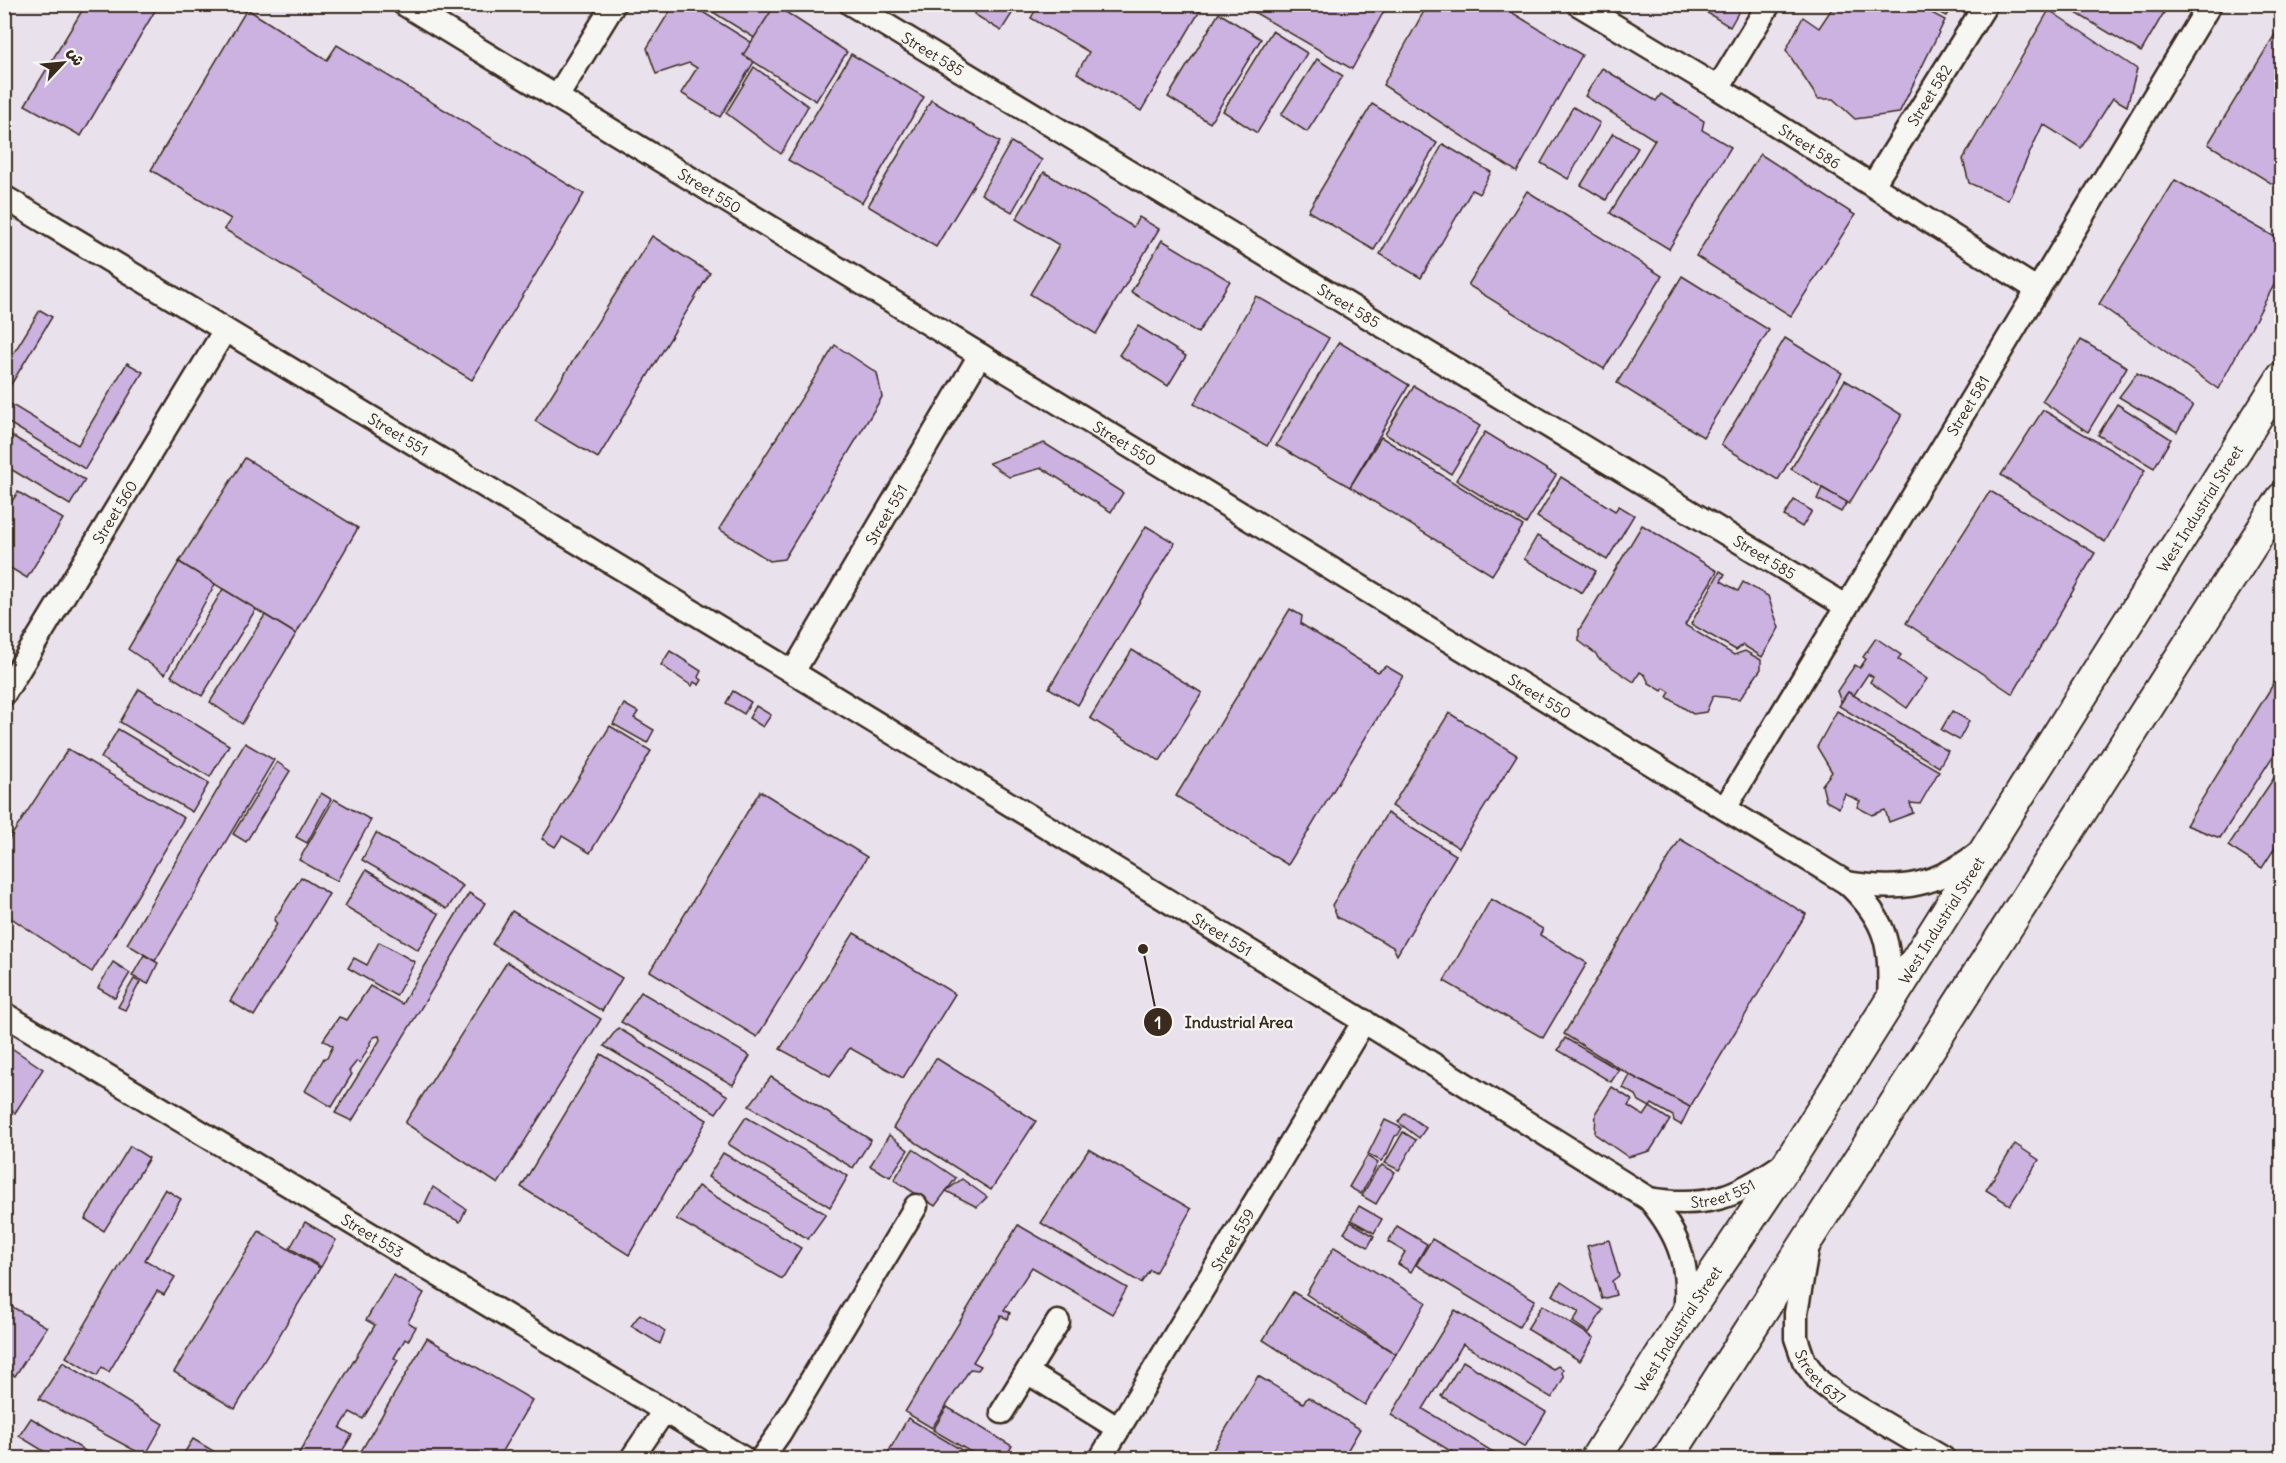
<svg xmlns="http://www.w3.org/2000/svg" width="2286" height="1463" font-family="Delius,'Playpen Sans Arabic',sans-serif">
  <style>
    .built { fill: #e9e2ed }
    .building { fill: #cbb2e0; stroke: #3b2a1e; stroke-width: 1.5 }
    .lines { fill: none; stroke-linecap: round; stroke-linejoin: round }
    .minor-casing { stroke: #3b2a1e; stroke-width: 27 }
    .major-casing { stroke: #3b2a1e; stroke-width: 34 }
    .minor { stroke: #f6f6f2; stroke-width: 22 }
    .major { stroke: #f6f6f2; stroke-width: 30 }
    .labels { text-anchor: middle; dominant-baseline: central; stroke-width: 4.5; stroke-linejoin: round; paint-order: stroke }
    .street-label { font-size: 15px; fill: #3b2a1e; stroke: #f6f6f2 }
    .leader { fill: none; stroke: #3b2a1e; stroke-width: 2 }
    .callout-dot { fill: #3b2a1e; stroke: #f6f6f2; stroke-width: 2 }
    .mark-label { font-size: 18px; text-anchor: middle; font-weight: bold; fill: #fff }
    .callout-label { font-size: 16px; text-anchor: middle; font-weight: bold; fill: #3b2a1e; stroke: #f6f6f2; stroke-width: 4.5; stroke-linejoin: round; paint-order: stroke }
  </style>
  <rect width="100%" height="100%" fill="#f6f6f2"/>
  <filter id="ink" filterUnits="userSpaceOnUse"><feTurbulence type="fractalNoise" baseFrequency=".0167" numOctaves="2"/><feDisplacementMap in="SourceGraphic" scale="12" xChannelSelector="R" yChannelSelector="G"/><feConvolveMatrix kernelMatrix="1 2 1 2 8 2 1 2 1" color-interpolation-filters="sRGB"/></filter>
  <g filter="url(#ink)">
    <polygon class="built" points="5,5 2281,5 2281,343 2246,415 2282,439 2281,1458 5,1458"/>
    <g class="building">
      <polygon points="86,4 159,4 81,136 25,105"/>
      <polygon points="674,4 690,4 762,49 720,117 681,93 697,68 689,63 656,74 647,48"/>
      <polygon points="700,4 774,4 784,12 764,44"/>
      <polygon points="980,4 1018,4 1001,31 974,14"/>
      <polygon points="1039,4 1204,4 1141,111 1077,73 1089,52 1031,18"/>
      <polygon points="1240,4 1388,4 1352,69"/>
      <polygon points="1428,4 1498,4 1582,55 1517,172 1383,85"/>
      <polygon points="1693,4 1743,4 1730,27"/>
      <polygon points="1835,4 1915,4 1945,20 1899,113 1855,119 1833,99 1818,99 1786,50 1803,17 1819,28"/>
      <polygon points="1921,4 1954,4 1947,16"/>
      <polygon points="2061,4 2169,4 2141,52"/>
      <polygon points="775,5 847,52 816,101 743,55"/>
      <polygon points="247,9 327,60 337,45 584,194 472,380 224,229 231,219 151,170"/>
      <polygon points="2049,10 2137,69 2127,106 2113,98 2081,148 2043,124 2008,200 1969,183 1963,159"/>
      <polygon points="1219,13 1261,39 1210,123 1168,97"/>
      <polygon points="1272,31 1307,53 1257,133 1223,111"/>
      <polygon points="2277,31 2282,34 2282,190 2208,144"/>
      <polygon points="851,54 924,97 862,203 788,160"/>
      <polygon points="1317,59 1343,76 1307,132 1281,115"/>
      <polygon points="754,67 808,106 781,154 726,113"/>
      <polygon points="1602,68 1656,101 1661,94 1704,121 1702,130 1731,147 1669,249 1610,213 1655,140 1585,96"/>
      <polygon points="931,100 1000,142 936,247 868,206"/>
      <polygon points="1372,104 1437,143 1374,250 1308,211"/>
      <polygon points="1573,107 1600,123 1568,179 1541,163"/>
      <polygon points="1613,133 1638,148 1606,200 1581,185"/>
      <polygon points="1011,142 1042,160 1012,212 981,194"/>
      <polygon points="1443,144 1491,172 1479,194 1472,190 1421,278 1380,254"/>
      <polygon points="1760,154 1855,215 1791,316 1696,256"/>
      <polygon points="1044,172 1133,227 1139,217 1159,229 1096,334 1030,294 1059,245 1016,219"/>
      <polygon points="2175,180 2282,241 2282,270 2218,389 2099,304"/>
      <polygon points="1527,191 1662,276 1604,369 1468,285"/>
      <polygon points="652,236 710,273 598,458 535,421"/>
      <polygon points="1162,240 1230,281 1198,333 1131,292"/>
      <polygon points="1682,276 1769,330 1703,437 1617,383"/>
      <polygon points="1256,296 1329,338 1267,446 1194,404"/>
      <polygon points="40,310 52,317 4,396 4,369"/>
      <polygon points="1138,326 1186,356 1168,386 1119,355"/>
      <polygon points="1785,338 1842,373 1778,480 1721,445"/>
      <polygon points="2081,340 2127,367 2088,432 2042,401"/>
      <polygon points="1339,342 1409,385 1350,487 1276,445"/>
      <polygon points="835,345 877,373 882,397 784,559 770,561 719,529"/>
      <polygon points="127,363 143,372 85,469 4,420 4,400 78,445"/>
      <polygon points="2137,373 2193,405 2177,432 2119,397"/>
      <polygon points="1845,380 1902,415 1849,504 1791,469"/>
      <polygon points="1414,386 1480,426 1451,474 1385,434"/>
      <polygon points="2117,404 2171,439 2154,468 2098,435"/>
      <polygon points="2043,410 2145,470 2105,542 2001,475"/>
      <polygon points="4,431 85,480 70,505 4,465"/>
      <polygon points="1485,432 1556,475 1526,524 1456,480"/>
      <polygon points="1381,437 1523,526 1492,575 1350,487"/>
      <polygon points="1044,443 1123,493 1111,512 1042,468 1009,477 989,463"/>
      <polygon points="245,458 358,528 296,634 179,562"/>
      <polygon points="1561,477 1615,511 1619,506 1634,515 1607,560 1537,517"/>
      <polygon points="1822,488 1847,502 1841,512 1817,499"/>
      <polygon points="1990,491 2095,553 2013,694 1906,623"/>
      <polygon points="18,492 63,519 27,578 4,564 4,513"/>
      <polygon points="1794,500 1812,511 1802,527 1784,516"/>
      <polygon points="1642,525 1717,571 1685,625 1734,655 1745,651 1761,660 1761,669 1740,699 1713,696 1706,712 1693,714 1667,697 1670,692 1664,688 1662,691 1649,683 1645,675 1640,672 1634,682 1598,658 1596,654 1579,641 1579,630"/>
      <polygon points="1146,526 1175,543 1078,705 1049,688"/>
      <polygon points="1537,536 1596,571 1582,593 1524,559"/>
      <polygon points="179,562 215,584 165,674 128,649"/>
      <polygon points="1720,571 1725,574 1721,581 1738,591 1743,582 1768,596 1779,628 1762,657 1743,645 1736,650 1691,624"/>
      <polygon points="223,589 256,609 202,696 171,676"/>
      <polygon points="1290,609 1302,616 1301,624 1378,672 1386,666 1403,676 1288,865 1176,796"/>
      <polygon points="265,615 296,634 242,724 210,702"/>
      <polygon points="1876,638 1901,655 1898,659 1927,679 1907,708 1870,682 1873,677 1868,674 1854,695 1848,692 1841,702 1837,691 1855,665 1860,668 1866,659 1863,657"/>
      <polygon points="1132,650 1202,693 1160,761 1090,718"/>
      <polygon points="670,651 701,671 698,677 702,680 699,685 694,682 692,686 661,665"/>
      <polygon points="2282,670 2282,742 2220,838 2186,825"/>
      <polygon points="139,689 229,745 210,777 120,722"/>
      <polygon points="733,691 751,702 744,714 726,703"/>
      <polygon points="1848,692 1948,751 1939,767 1839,706"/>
      <polygon points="624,704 638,712 634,718 654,730 647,743 613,724"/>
      <polygon points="756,706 771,715 763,727 749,718"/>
      <polygon points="1837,711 1939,771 1920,804 1910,803 1913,813 1889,822 1885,810 1872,815 1857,807 1860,801 1845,794 1839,808 1826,801 1822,785 1832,772 1817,747"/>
      <polygon points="1952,711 1969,721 1959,740 1941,730"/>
      <polygon points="1449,713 1517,755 1459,848 1392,806"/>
      <polygon points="610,726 651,751 590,853 562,836 555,847 542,839"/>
      <polygon points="118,729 209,783 192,812 101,758"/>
      <polygon points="245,743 274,760 155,961 127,944"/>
      <polygon points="68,749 184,818 92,972 4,913 4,847"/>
      <polygon points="277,762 290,771 246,842 233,834"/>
      <polygon points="2282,766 2282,837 2262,868 2228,846"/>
      <polygon points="760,791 867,857 757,1037 650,971"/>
      <polygon points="321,793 331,799 307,843 296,837"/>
      <polygon points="334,799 371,820 337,881 299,860"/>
      <polygon points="1387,813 1456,855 1397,955 1393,947 1337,917 1332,905"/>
      <polygon points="376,833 463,886 447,909 362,860"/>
      <polygon points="1680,839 1806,914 1690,1107 1630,1075 1564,1034"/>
      <polygon points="366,870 439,914 418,950 345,906"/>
      <polygon points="301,877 329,894 254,1016 230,1001 277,924 274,920"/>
      <polygon points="469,893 485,903 352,1121 335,1113 380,1040 379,1036 374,1037 370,1042 370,1045 360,1063 357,1061 349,1071 352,1074 332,1107 305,1091 324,1058 327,1058 333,1046 323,1040 339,1017 347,1020 370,986 402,1004"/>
      <polygon points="1491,899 1543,929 1540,935 1587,963 1543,1038 1444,981"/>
      <polygon points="512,911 622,978 602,1011 492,944"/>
      <polygon points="854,933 955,994 903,1078 850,1048 830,1076 780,1049"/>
      <polygon points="379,942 415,962 396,996 348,968 354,958 367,965"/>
      <polygon points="144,955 158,963 148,984 132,976"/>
      <polygon points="113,962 130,973 115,998 98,988"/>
      <polygon points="507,962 601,1019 498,1184 405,1123"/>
      <polygon points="134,979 140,982 125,1010 118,1007"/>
      <polygon points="641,992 750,1056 733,1085 621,1022"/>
      <polygon points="618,1028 728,1096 716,1113 604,1046"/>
      <polygon points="1565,1038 1619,1070 1611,1082 1558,1050"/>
      <polygon points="4,1043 43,1069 15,1113 4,1107"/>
      <polygon points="601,1054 707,1120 629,1255 521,1187"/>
      <polygon points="936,1058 1036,1121 991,1190 893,1128"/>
      <polygon points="1630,1075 1690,1107 1681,1125 1674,1121 1673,1116 1652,1104 1650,1107 1639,1101 1636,1095 1623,1088"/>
      <polygon points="771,1077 871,1140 853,1168 749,1106"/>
      <polygon points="1612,1087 1632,1100 1628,1106 1644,1116 1650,1107 1670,1120 1650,1151 1628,1157 1595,1134 1596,1112"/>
      <polygon points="1405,1113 1426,1128 1419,1138 1398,1122"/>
      <polygon points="746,1117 848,1176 830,1207 728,1144"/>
      <polygon points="1385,1120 1402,1128 1398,1135 1395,1136 1387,1154 1381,1161 1368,1154"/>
      <polygon points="1403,1132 1416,1140 1399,1170 1385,1163"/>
      <polygon points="889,1135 908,1150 890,1177 870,1166"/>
      <polygon points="2015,1144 2039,1160 2010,1205 1986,1190"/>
      <polygon points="130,1146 149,1158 104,1231 85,1219"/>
      <polygon points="913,1149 956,1178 935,1206 894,1180"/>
      <polygon points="1089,1149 1191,1209 1155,1273 1150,1270 1141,1283 1041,1223"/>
      <polygon points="723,1153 826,1214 808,1239 708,1177"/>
      <polygon points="1367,1156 1378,1163 1361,1194 1349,1187"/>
      <polygon points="1382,1165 1395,1172 1376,1204 1362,1196 1376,1171"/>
      <polygon points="962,1179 987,1197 977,1207 946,1191"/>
      <polygon points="698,1186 801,1248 782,1279 676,1219"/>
      <polygon points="433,1187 466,1209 460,1222 425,1204"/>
      <polygon points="165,1189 181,1199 145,1260 175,1277 164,1295 157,1291 109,1372 102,1367 97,1376 66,1357"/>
      <polygon points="1359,1206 1382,1219 1374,1233 1351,1220"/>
      <polygon points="305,1222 336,1240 321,1267 290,1248"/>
      <polygon points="1351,1222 1374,1236 1368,1247 1344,1233"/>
      <polygon points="1018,1225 1127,1288 1112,1314 1032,1267 1004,1310 1010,1313 1008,1319 1001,1316 973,1362 981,1366 978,1370 970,1369 932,1428 905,1412"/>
      <polygon points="1397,1226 1427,1244 1411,1272 1398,1264 1405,1252 1388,1242"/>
      <polygon points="259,1231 320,1268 235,1409 174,1372"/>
      <polygon points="1432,1239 1535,1300 1519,1327 1416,1265"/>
      <polygon points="1609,1240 1619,1276 1612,1281 1616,1295 1602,1299 1587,1246"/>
      <polygon points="1334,1247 1426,1302 1396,1354 1306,1294"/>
      <polygon points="393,1275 424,1293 408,1322 416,1327 408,1341 405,1339 394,1358 398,1360 363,1419 350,1412 340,1428 352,1435 338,1458 296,1458 375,1325 366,1320"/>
      <polygon points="1561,1282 1603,1310 1589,1333 1573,1322 1579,1312 1553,1295"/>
      <polygon points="1293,1292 1396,1354 1365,1405 1263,1340"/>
      <polygon points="4,1302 47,1327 15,1376 4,1370"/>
      <polygon points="1542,1305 1594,1338 1580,1361 1527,1329"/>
      <polygon points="1455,1310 1553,1369 1558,1366 1563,1369 1562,1373 1564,1377 1552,1398 1463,1344 1423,1409 1503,1458 1462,1458 1391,1415"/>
      <polygon points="640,1314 665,1331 660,1344 631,1326"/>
      <polygon points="427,1338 532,1400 498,1458 357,1458"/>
      <polygon points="1463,1361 1546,1412 1525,1447 1441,1396"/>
      <polygon points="63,1362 163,1424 145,1456 39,1399"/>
      <polygon points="1258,1376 1303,1403 1308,1397 1360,1429 1343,1458 1208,1458"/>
      <polygon points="947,1407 1012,1446 1005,1458 981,1458 933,1430"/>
      <polygon points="31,1418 97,1458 55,1458 19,1436"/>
      <polygon points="908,1418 975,1458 885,1458"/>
      <polygon points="193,1439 225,1458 181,1458"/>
    </g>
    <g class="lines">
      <defs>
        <g id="minor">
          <path id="s1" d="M404,4L1847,883C1889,922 1891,947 1889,1003"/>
          <path id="s2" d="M851,4L1846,606"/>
          <path id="s3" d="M1578,4L1718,88L2038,290"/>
          <polyline points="1718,88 1769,4"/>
          <polyline points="557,97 614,4"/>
          <path id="s4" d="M1873,185L1986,4"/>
          <path id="s5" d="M4,197C555,528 1105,858 1649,1199C1681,1237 1690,1267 1685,1316"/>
          <path id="s6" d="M793,672L980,355"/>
          <path id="s7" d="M4,694L225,330"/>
          <path id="s8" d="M1725,808L2210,4"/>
          <path d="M1847,883C1902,892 1936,886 1980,852"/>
          <path id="s9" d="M4,1014L743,1458"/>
          <path id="s10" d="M1649,1199C1707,1208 1734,1198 1782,1165"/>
          <path id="s11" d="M1808,1245L1796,1313V1338L1804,1361L1819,1381L1838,1396L1943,1458"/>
          <polyline points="1027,1372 1119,1429"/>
          <polyline points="1002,1412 1058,1322"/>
          <polyline points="632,1458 664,1411"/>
          <polyline points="762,1458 779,1434 916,1206"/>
          <path id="s12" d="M1101,1458L1364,1021"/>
        </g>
        <g id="major">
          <path id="s13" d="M1596,1458L1685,1316L1790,1160L1889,1003L2282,377"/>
          <polyline points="1668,1458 2282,498"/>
        </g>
      </defs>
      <use href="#minor" class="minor-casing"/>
      <use href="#major" class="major-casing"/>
      <use href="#minor" class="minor"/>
      <use href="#major" class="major"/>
    </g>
  </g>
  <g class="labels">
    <g class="street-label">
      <text stroke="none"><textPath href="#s2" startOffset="96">Street 585</textPath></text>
      <text stroke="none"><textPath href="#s4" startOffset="106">Street 582</textPath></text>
      <text stroke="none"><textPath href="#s3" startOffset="272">Street 586</textPath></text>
      <text stroke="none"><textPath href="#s1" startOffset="358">Street 550</textPath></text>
      <text stroke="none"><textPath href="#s2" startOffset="582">Street 585</textPath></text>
      <text stroke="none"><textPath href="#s8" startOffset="470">Street 581</textPath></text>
      <text stroke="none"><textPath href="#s5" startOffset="460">Street 551</textPath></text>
      <text stroke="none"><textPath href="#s1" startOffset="844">Street 550</textPath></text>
      <text stroke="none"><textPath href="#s13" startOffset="1125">West Industrial Street</textPath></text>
      <text stroke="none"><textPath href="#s7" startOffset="213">Street 560</textPath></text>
      <text stroke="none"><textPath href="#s6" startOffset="183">Street 551</textPath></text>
      <text stroke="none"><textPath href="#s2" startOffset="1068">Street 585</textPath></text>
      <text stroke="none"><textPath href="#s1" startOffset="1330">Street 550</textPath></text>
      <text stroke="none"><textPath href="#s13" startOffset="639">West Industrial Street</textPath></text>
      <text stroke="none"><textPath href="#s5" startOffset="1424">Street 551</textPath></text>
      <text stroke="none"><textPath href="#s10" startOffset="75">Street 551</textPath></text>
      <text stroke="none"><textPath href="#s9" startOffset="430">Street 553</textPath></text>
      <text stroke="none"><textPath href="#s12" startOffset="255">Street 559</textPath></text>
      <text stroke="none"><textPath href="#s13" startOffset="153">West Industrial Street</textPath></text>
      <text stroke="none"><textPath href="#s11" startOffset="141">Street 637</textPath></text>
    </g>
  </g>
  <path class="leader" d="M1143 949L1158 1022"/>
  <g class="callout-dot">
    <circle cx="1143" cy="949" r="6"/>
    <circle cx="1158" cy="1022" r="15"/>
  </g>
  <g class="mark-label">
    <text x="1158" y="1029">1</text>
  </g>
  <g class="callout-label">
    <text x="1239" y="1028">Industrial Area</text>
  </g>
  <rect width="2286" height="1463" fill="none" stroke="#f6f6f2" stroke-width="24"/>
  <rect x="12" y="12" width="2262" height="1439" fill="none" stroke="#3b2a1e" stroke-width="2" filter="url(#ink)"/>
  <g transform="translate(63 63) rotate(64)" stroke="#f6f6f2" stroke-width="4.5" paint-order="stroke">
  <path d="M0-4.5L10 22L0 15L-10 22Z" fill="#3b2a1e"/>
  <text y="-9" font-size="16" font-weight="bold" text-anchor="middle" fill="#3b2a1e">ش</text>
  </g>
</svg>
